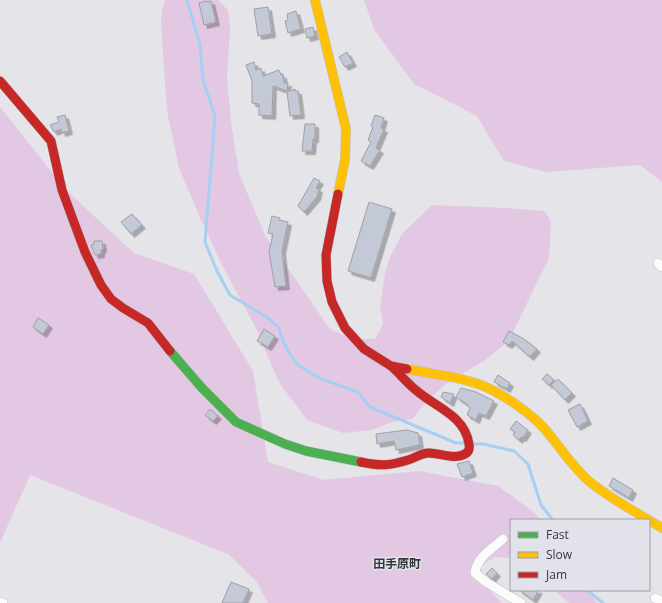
<svg xmlns="http://www.w3.org/2000/svg" width="662" height="603" font-family="'Open Sans','Noto Sans JP',sans-serif">
  <style>
    .green { fill: #e2c8e2 }
    .lines { fill: none; stroke-linecap: round; stroke-linejoin: round }
    .stream { stroke: #a6d0f3; stroke-width: 3 }
    .building { fill: #c4c9d7; stroke: #9fa0a3; filter: url(#shadow) }
    .street-casing { stroke: #c1c1c5; stroke-width: 10 }
    .fast-casing { stroke: #c1c1c5; stroke-width: 10 }
    .slow-casing { stroke: #c1c1c5; stroke-width: 10 }
    .jam-casing { stroke: #c1c1c5; stroke-width: 10 }
    .street { stroke: #fbfbfc; stroke-width: 9 }
    .fast { stroke: #4caf50; stroke-width: 9 }
    .slow { stroke: #ffc107; stroke-width: 9 }
    .jam { stroke: #c62828; stroke-width: 9 }
    .labels { text-anchor: middle; dominant-baseline: central; stroke-width: 3; stroke-linejoin: round; paint-order: stroke }
    .quarter-label { font-size: 12px; font-weight: bold; fill: #36363d; stroke: #e2e2eb }
  </style>
  <defs>
    <filter id="shadow"><feDropShadow dx="3.5" dy="3.5" stdDeviation="0" flood-color="#0004"/></filter>
  </defs>
  <rect width="100%" height="100%" fill="#e4e4e9"/>
  <g class="green">
    <polygon points="165,0 218,0 228,10 230,28 227,79 231,122 239,174 266,237 330,329 353,339 375,339 383,324 380,307 385,273 390,257 402,234 432,205 505,208 544,211 551,221 549,258 508,342 485,360 447,383 428,400 412,419 392,422 371,430 343,433 307,420 281,385 273,369 256,328 222,265 198,213 179,168 167,111 161,23 162,11"/>
    <polygon points="364,0 662,0 662,182 640,165 546,172 504,161 477,116 414,84 374,29"/>
    <polygon points="0,107 66,190 134,253 194,274 253,371 268,462 324,480 419,471 498,486 535,513 540,520 511,520 511,558 496,557 479,566 493,594 502,603 268,603 256,581 228,554 30,475 0,543"/>
    <polygon points="554,590 588,590 597,603 569,603"/>
  </g>
  <g class="lines">
    <g class="stream">
      <polyline points="187,0 200,45 203,80 215,116 205,242 217,271 230,295 268,318 279,328 281,336 288,351 297,364 319,378 358,392 370,407 456,443 467,443"/>
      <polyline points="472,444 483,444 514,451 528,464 541,505 553,520"/>
      <polyline points="587,590 603,603"/>
    </g>
  </g>
  <g class="building">
    <polygon points="206,1 206,2 211,1 216,22 204,25 199,3"/>
    <polygon points="268,7 272,34 258,36 254,9"/>
    <polygon points="296,11 301,29 288,33 285,21 288,20 287,14"/>
    <polygon points="313,27 315,36 307,38 305,29"/>
    <polygon points="347,52 353,63 345,67 339,57"/>
    <polygon points="254,62 256,70 261,68 263,76 279,70 281,75 283,75 284,83 288,83 287,91 273,86 272,116 259,115 259,104 252,103 252,81 246,65"/>
    <polygon points="295,89 295,91 298,91 301,115 290,116 287,92"/>
    <polygon points="65,115 69,131 62,133 61,129 54,132 50,125 59,122 57,117"/>
    <polygon points="375,115 384,118 381,128 384,129 376,148 380,150 370,166 361,161 371,142 368,140 373,127 371,126"/>
    <polygon points="305,124 315,124 315,139 313,139 312,151 302,151"/>
    <polygon points="314,178 320,181 316,188 319,189 317,197 304,212 298,206"/>
    <polygon points="369,202 392,209 371,278 348,271"/>
    <polygon points="132,214 142,225 131,234 121,222"/>
    <polygon points="272,216 280,218 279,220 288,222 282,251 286,286 275,287 269,252 273,234 268,233"/>
    <polygon points="94,241 102,241 103,249 101,250 101,254 95,255 91,245 94,244"/>
    <polygon points="38,318 49,325 43,334 33,327"/>
    <polygon points="264,329 275,336 268,347 257,341"/>
    <polygon points="509,331 524,339 537,349 530,357 512,341 509,345 503,342"/>
    <polygon points="547,374 554,380 549,385 542,379"/>
    <polygon points="498,375 510,383 507,389 494,382"/>
    <polygon points="558,379 572,393 565,400 551,385"/>
    <polygon points="461,388 476,392 494,401 486,416 479,413 476,420 467,415 470,408 468,406 468,405 456,397"/>
    <polygon points="443,392 454,394 450,403 441,397"/>
    <polygon points="580,404 588,421 577,427 568,410"/>
    <polygon points="210,409 218,416 213,421 205,415"/>
    <polygon points="516,421 528,430 523,438 521,437 519,440 513,435 515,432 510,429"/>
    <polygon points="407,430 418,433 420,445 396,450 394,441 377,444 376,434"/>
    <polygon points="469,461 473,473 462,477 457,464"/>
    <polygon points="613,478 633,490 629,498 609,486"/>
    <polygon points="492,568 497,573 492,579 486,574"/>
    <polygon points="231,582 249,589 243,603 222,603"/>
    <polygon points="519,590 539,590 533,600"/>
  </g>
  <g class="lines">
    <defs>
      <g id="street">
        <polyline points="658,263 662,267"/>
        <path d="M503,539C493,548 476,558 475,573L486,582L521,603"/>
        <polyline points="655,598 662,602"/>
        <polyline points="0,602 3,603"/>
      </g>
      <polyline id="fast" points="170,351 202,388 236,422 285,444 306,451 361,462"/>
      <g id="slow">
        <polyline points="315,0 346,129 345,160 338,194"/>
        <path d="M407,369C432,374 470,378 492,390C508,398 531,414 543,427C559,445 572,467 590,482C612,500 638,513 662,528"/>
      </g>
      <g id="jam">
        <polyline points="0,81 51,141 62,190 85,252 101,285 111,299 123,308 148,323 170,351"/>
        <polyline points="338,194 326,255 327,281 332,302 345,328 364,349 391,366 407,369"/>
        <path d="M361,462C380,466 389,466 408,460C415,458 421,453 429,453C440,453 454,460 465,454C469,452 470,448 469,444C465,416 437,408 417,391C408,384 400,374 391,366"/>
      </g>
    </defs>
    <use href="#street" class="street-casing"/>
    <use href="#fast" class="fast-casing"/>
    <use href="#slow" class="slow-casing"/>
    <use href="#jam" class="jam-casing"/>
    <use href="#street" class="street"/>
    <use href="#fast" class="fast"/>
    <use href="#slow" class="slow"/>
    <use href="#jam" class="jam"/>
  </g>
  <g class="labels">
    <g class="quarter-label">
      <text x="397" y="563">田手原町</text>
    </g>
  </g>
  <rect x="510" y="519" width="140" height="72" fill="#e2e2eb" stroke="#9e9ea5"/>
  <rect x="518" y="532" width="20" height="6" fill="#4caf50" stroke="#9e9ea5"/>
  <text x="546" y="539" font-size="12" fill="#38383c">Fast</text>
  <rect x="518" y="552" width="20" height="6" fill="#ffc107" stroke="#9e9ea5"/>
  <text x="546" y="559" font-size="12" fill="#38383c">Slow</text>
  <rect x="518" y="572" width="20" height="6" fill="#c62828" stroke="#9e9ea5"/>
  <text x="546" y="579" font-size="12" fill="#38383c">Jam</text>
</svg>
